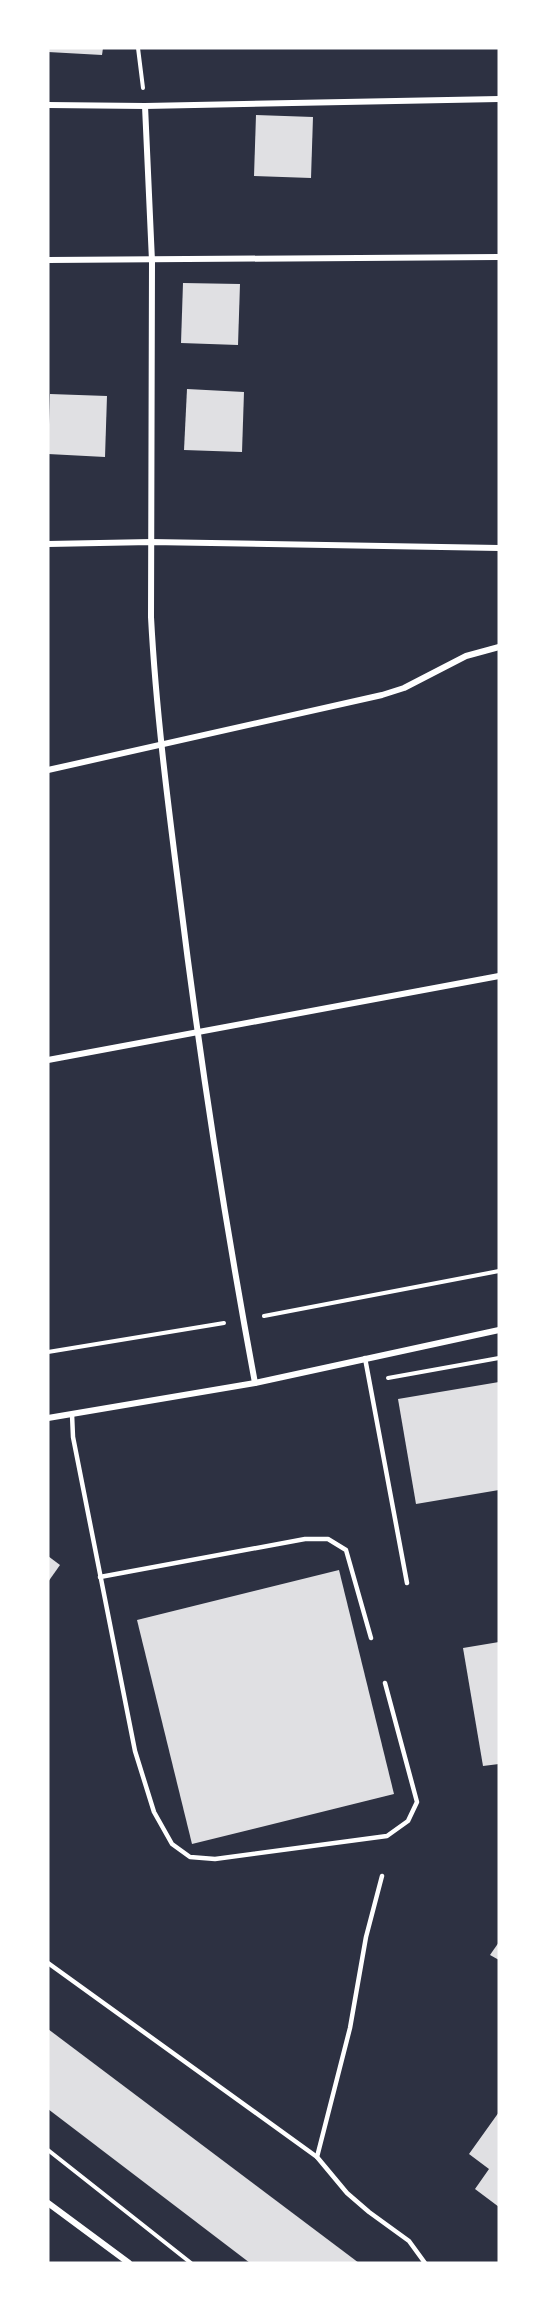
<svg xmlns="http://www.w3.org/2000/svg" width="547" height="2311" font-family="Quicksand,sans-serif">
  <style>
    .building { fill: #e0e0e3 }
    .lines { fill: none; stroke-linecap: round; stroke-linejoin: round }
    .path { stroke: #fff; stroke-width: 4 }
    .service { stroke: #fff; stroke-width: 4.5 }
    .minor { stroke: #fff; stroke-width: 6 }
  </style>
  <rect width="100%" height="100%" fill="#2d3142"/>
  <g class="building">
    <polygon points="48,48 103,48 102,55 48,52"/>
    <polygon points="256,115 313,117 311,178 254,176"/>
    <polygon points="183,283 240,284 238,345 181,343"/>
    <polygon points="187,389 244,392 242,452 184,450"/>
    <polygon points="50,394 107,396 105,457 48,454"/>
    <polygon points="499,1382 499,1490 416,1504 398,1399"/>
    <polygon points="48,1556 60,1565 48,1582"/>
    <polygon points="339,1570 394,1794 192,1844 137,1620"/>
    <polygon points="499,1642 499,1764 483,1766 463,1648"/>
    <polygon points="499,1942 499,1960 490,1955"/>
    <polygon points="48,2029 359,2263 250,2263 48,2109"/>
    <polygon points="499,2112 499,2207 475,2189 489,2169 469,2154"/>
  </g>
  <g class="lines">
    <g class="path">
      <polyline points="138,48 143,88"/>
      <polyline points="264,1316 499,1271"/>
      <polyline points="48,1352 224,1323"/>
      <polyline points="388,1378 499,1358"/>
      <polyline points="48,2150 191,2263"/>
    </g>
    <g class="service">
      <polyline points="365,1358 407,1583"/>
      <polyline points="72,1414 73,1437 135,1751 154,1812 172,1844 190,1857 215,1859 387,1836 408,1821 417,1802 385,1683"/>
      <polyline points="100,1577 305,1539 328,1539 346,1550 371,1638"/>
      <polyline points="382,1876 366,1937 350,2028 317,2157 347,2193 369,2212 409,2241 425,2263"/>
      <polyline points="48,1963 317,2157"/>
    </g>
    <g class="minor">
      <polyline points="48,105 145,106 499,99"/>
      <path d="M145,106L152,261L151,617C156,711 168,804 180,898C200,1060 225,1222 255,1383"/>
      <polyline points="48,260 499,257"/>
      <polyline points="48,544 151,542 499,548"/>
      <polyline points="48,770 382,695 404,688 466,656 499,647"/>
      <polyline points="48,1060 499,976"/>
      <polyline points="48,1418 255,1383 499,1330"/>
      <polyline points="48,2203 129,2263"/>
    </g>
  </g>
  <rect width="547" height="2311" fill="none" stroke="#ffffff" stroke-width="99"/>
</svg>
